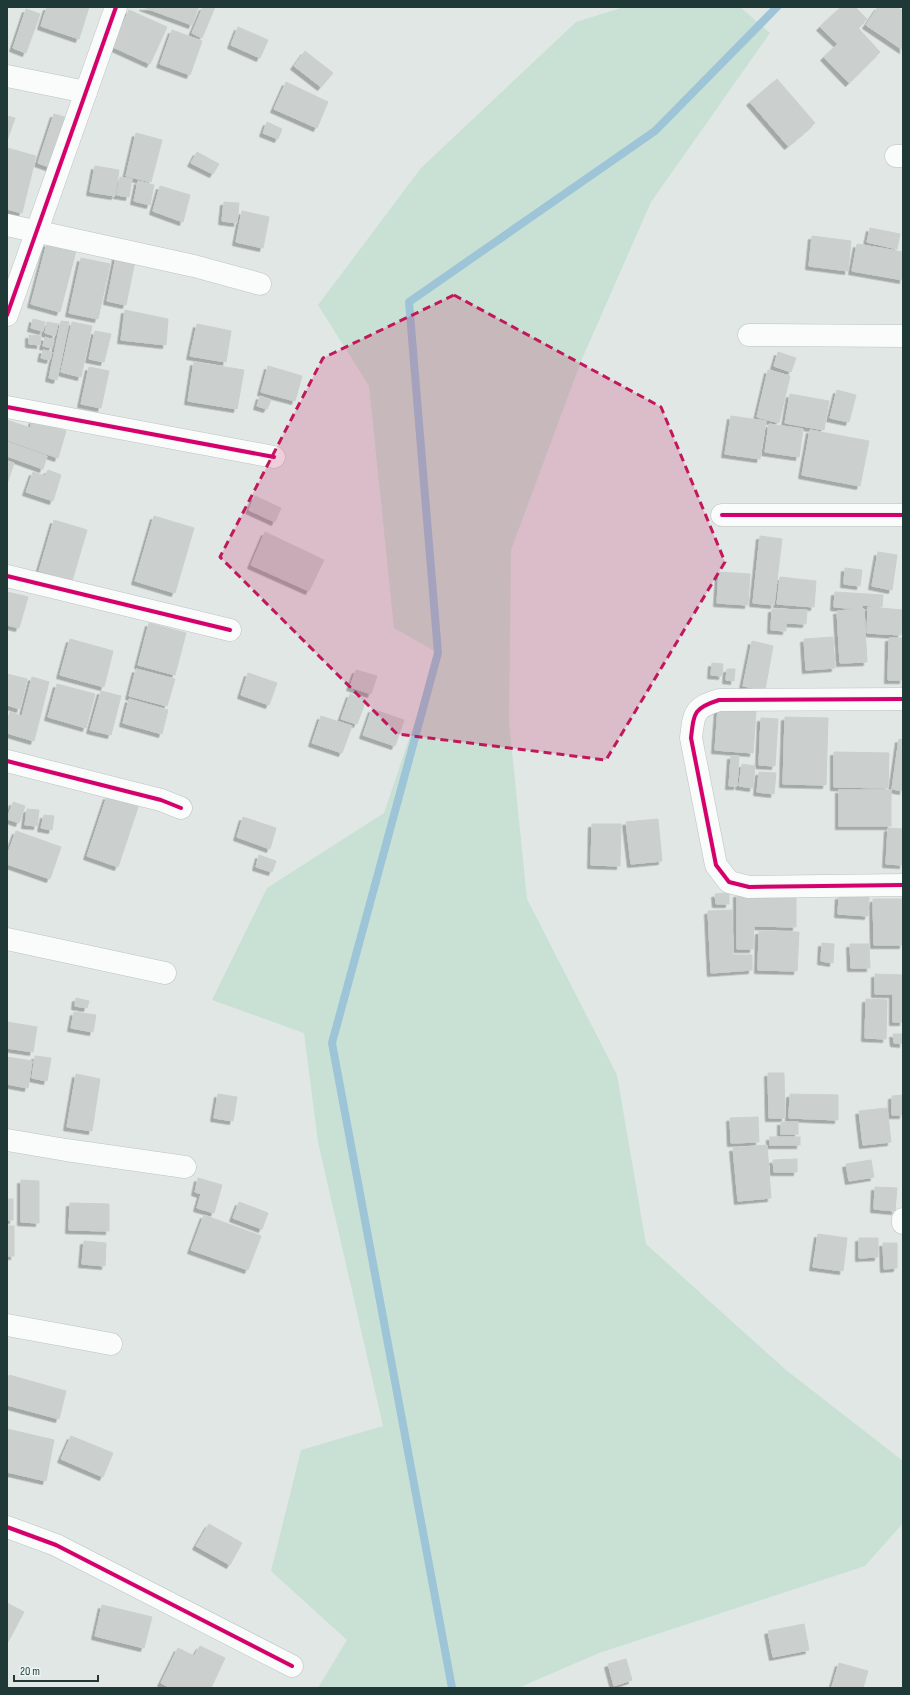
<svg xmlns="http://www.w3.org/2000/svg" width="910" height="1695" font-family="'Sofia Sans Condensed',sans-serif">
  <style>
    .green { fill: #c8e1d4 }
    .lines { fill: none; stroke-linecap: round; stroke-linejoin: round }
    .stream { stroke: #9ec5d7; stroke-width: 8 }
    .building { fill: #cbd0cf; stroke: #c9d0ce; filter: url(#shadow) }
    .minor-casing { stroke: #bdc3c2; stroke-width: 23 }
    .minor { stroke: #fafbfb; stroke-width: 22 }
    .cycleway-casing { stroke: #edf6f4; stroke-width: 6 }
    .cycleway { stroke: #d6006c; stroke-width: 4 }
    .marked { fill: #c2185b; fill-opacity: 0.2; stroke: #c2185b; stroke-width: 3; stroke-dasharray: 8 5; stroke-linejoin: round }
  </style>
  <defs>
    <filter id="shadow"><feDropShadow dx="-3.5" dy="3.5" stdDeviation="0" flood-color="#0004"/></filter>
  </defs>
  <rect width="100%" height="100%" fill="#e0e7e5"/>
  <polygon class="green" points="624,7 740,7 770,33 651,202 582,359 511,550 509,722 527,899 617,1075 646,1244 786,1370 903,1461 903,1523 865,1566 599,1653 518,1688 318,1688 347,1640 271,1571 301,1450 383,1426 318,1142 304,1033 212,1000 267,888 384,813 438,653 394,628 369,386 318,305 421,168 576,22"/>
  <g class="lines">
    <polyline class="stream" points="452,1688 332,1043 438,653 409,302 655,131 777,7"/>
  </g>
  <g class="building">
    <polygon points="47,7 89,7 79,39 41,26"/>
    <polygon points="143,7 197,7 198,8 192,25"/>
    <polygon points="203,7 215,7 202,38 192,33"/>
    <polygon points="841,7 855,7 867,19 858,28 880,52 849,83 824,57 838,44 820,27"/>
    <polygon points="878,7 897,7 903,11 903,50 866,25"/>
    <polygon points="26,9 40,14 26,53 13,48"/>
    <polygon points="129,10 167,27 150,64 113,47"/>
    <polygon points="238,27 268,40 260,58 231,45"/>
    <polygon points="172,30 202,41 190,75 160,64"/>
    <polygon points="305,51 333,73 321,87 294,66"/>
    <polygon points="777,79 815,123 788,146 750,102"/>
    <polygon points="286,82 328,102 317,128 274,109"/>
    <polygon points="54,114 71,119 55,169 38,163"/>
    <polygon points="7,116 15,118 7,141"/>
    <polygon points="267,122 282,129 278,139 263,133"/>
    <polygon points="136,133 162,140 151,182 126,176"/>
    <polygon points="7,148 36,156 22,213 7,209"/>
    <polygon points="197,152 219,164 213,174 191,163"/>
    <polygon points="95,166 119,170 115,196 90,192"/>
    <polygon points="120,177 132,179 129,197 117,195"/>
    <polygon points="138,181 154,185 150,205 134,201"/>
    <polygon points="160,186 190,195 183,222 153,211"/>
    <polygon points="224,202 239,203 237,223 222,221"/>
    <polygon points="242,211 269,217 263,248 236,242"/>
    <polygon points="870,228 900,234 897,249 867,242"/>
    <polygon points="812,236 851,241 848,271 809,266"/>
    <polygon points="47,243 76,251 60,312 31,304"/>
    <polygon points="857,244 903,252 903,280 852,271"/>
    <polygon points="117,252 136,256 126,305 107,301"/>
    <polygon points="81,258 110,264 98,319 69,313"/>
    <polygon points="125,310 168,319 166,345 121,340"/>
    <polygon points="33,319 45,322 43,331 31,328"/>
    <polygon points="61,321 69,322 57,380 49,378"/>
    <polygon points="47,322 58,324 55,336 45,333"/>
    <polygon points="72,322 92,326 81,377 61,372"/>
    <polygon points="197,324 231,331 226,362 190,356"/>
    <polygon points="95,331 111,334 104,362 89,359"/>
    <polygon points="29,335 41,336 40,345 29,344"/>
    <polygon points="45,337 54,340 52,348 43,346"/>
    <polygon points="43,350 52,352 50,360 41,358"/>
    <polygon points="778,352 796,358 791,372 774,366"/>
    <polygon points="194,362 244,370 237,409 188,401"/>
    <polygon points="268,366 302,376 295,401 261,392"/>
    <polygon points="89,367 109,371 101,408 81,404"/>
    <polygon points="768,370 790,376 779,423 757,417"/>
    <polygon points="837,390 856,395 849,422 830,418"/>
    <polygon points="790,394 829,401 824,430 785,423"/>
    <polygon points="260,396 271,400 267,409 257,406"/>
    <polygon points="731,416 766,421 760,459 725,454"/>
    <polygon points="7,420 30,428 33,420 66,431 58,458 7,440"/>
    <polygon points="769,424 803,429 799,457 765,452"/>
    <polygon points="810,430 869,441 860,486 802,475"/>
    <polygon points="7,442 47,456 43,469 7,456"/>
    <polygon points="7,461 14,463 7,484"/>
    <polygon points="48,470 61,475 53,501 26,492 33,472 45,476"/>
    <polygon points="255,496 281,508 275,522 249,510"/>
    <polygon points="154,516 194,528 175,593 135,581"/>
    <polygon points="54,520 87,530 72,581 39,571"/>
    <polygon points="265,532 324,560 309,591 251,565"/>
    <polygon points="760,536 782,539 774,605 753,603"/>
    <polygon points="878,552 897,555 892,590 872,586"/>
    <polygon points="845,568 862,570 860,586 844,584"/>
    <polygon points="719,572 750,574 748,605 717,603"/>
    <polygon points="780,577 816,581 814,607 777,604"/>
    <polygon points="7,592 28,597 19,628 7,625"/>
    <polygon points="835,592 883,595 882,607 862,605 862,609 834,607"/>
    <polygon points="868,607 903,610 901,635 867,633"/>
    <polygon points="772,609 807,610 806,624 786,623 786,631 771,630"/>
    <polygon points="864,609 867,662 840,663 837,611"/>
    <polygon points="149,623 186,633 175,675 138,665"/>
    <polygon points="833,637 835,668 806,670 804,639"/>
    <polygon points="889,638 903,638 903,680 888,680"/>
    <polygon points="70,639 113,651 104,687 60,675"/>
    <polygon points="752,641 773,646 765,690 743,686"/>
    <polygon points="712,663 723,664 722,676 711,675"/>
    <polygon points="136,669 175,679 167,706 129,696"/>
    <polygon points="727,669 735,669 734,681 726,680"/>
    <polygon points="356,670 377,676 371,694 350,687"/>
    <polygon points="248,673 277,683 269,705 241,695"/>
    <polygon points="7,674 27,679 20,709 7,705"/>
    <polygon points="32,677 49,682 34,741 7,733 7,723 10,712 22,716"/>
    <polygon points="57,684 95,694 86,728 48,717"/>
    <polygon points="101,691 121,696 111,735 90,730"/>
    <polygon points="350,694 366,700 357,724 341,719"/>
    <polygon points="129,699 168,710 162,734 123,723"/>
    <polygon points="718,708 756,711 753,753 715,750"/>
    <polygon points="372,709 404,720 395,746 363,735"/>
    <polygon points="321,716 352,726 342,753 312,743"/>
    <polygon points="785,717 828,718 826,785 783,784"/>
    <polygon points="761,718 778,719 775,766 759,765"/>
    <polygon points="899,739 903,740 903,791 892,789"/>
    <polygon points="834,752 889,753 888,788 834,787"/>
    <polygon points="731,756 739,756 737,786 729,786"/>
    <polygon points="742,764 755,766 753,788 739,786"/>
    <polygon points="759,772 776,773 774,794 757,792"/>
    <rect x="839" y="790" width="52" height="36"/>
    <polygon points="107,796 138,807 118,867 87,856"/>
    <polygon points="13,802 25,806 19,823 7,819"/>
    <polygon points="27,809 39,810 37,826 25,825"/>
    <polygon points="44,815 54,816 52,830 41,828"/>
    <polygon points="243,817 276,828 270,849 237,837"/>
    <polygon points="658,819 662,861 631,864 626,822"/>
    <polygon points="592,824 621,824 620,866 591,865"/>
    <polygon points="888,828 903,829 903,865 886,864"/>
    <polygon points="16,831 61,847 50,879 7,864 7,856"/>
    <polygon points="259,855 276,861 272,872 256,867"/>
    <polygon points="729,893 729,904 716,904 715,894"/>
    <polygon points="737,894 796,894 796,927 754,926 753,949 737,949"/>
    <polygon points="839,896 869,897 868,916 838,914"/>
    <polygon points="873,899 903,899 903,945 874,945"/>
    <polygon points="732,910 733,955 752,955 752,970 711,973 708,911"/>
    <polygon points="759,931 799,932 797,971 758,970"/>
    <polygon points="822,943 834,944 833,963 821,961"/>
    <polygon points="850,944 869,944 870,968 851,968"/>
    <polygon points="875,974 903,975 903,1022 893,1022 893,994 875,994"/>
    <polygon points="76,998 89,1001 87,1008 75,1006"/>
    <polygon points="866,999 887,1000 886,1039 865,1038"/>
    <polygon points="74,1012 96,1015 93,1032 71,1028"/>
    <polygon points="7,1022 37,1027 33,1052 7,1048"/>
    <polygon points="893,1034 903,1034 903,1044 894,1043"/>
    <polygon points="35,1056 51,1058 47,1081 32,1078"/>
    <polygon points="7,1057 32,1061 28,1088 7,1084"/>
    <polygon points="768,1073 784,1073 785,1118 769,1118"/>
    <polygon points="76,1074 100,1079 92,1131 67,1127"/>
    <polygon points="218,1094 237,1097 233,1121 214,1118"/>
    <polygon points="790,1094 838,1095 838,1120 789,1118"/>
    <polygon points="903,1095 903,1115 892,1115 892,1096"/>
    <polygon points="887,1108 891,1142 863,1145 859,1111"/>
    <polygon points="758,1117 759,1142 731,1143 730,1118"/>
    <rect x="781" y="1122" width="17" height="12"/>
    <rect x="770" y="1137" width="30" height="8"/>
    <polygon points="767,1145 771,1198 738,1201 733,1148"/>
    <polygon points="797,1159 797,1172 774,1172 773,1160"/>
    <polygon points="871,1160 874,1177 849,1181 846,1164"/>
    <polygon points="198,1178 222,1185 214,1213 197,1208 201,1194 195,1192"/>
    <polygon points="21,1180 39,1181 39,1223 21,1222"/>
    <polygon points="875,1187 897,1188 895,1211 874,1209"/>
    <rect x="7" y="1199" width="6" height="21"/>
    <polygon points="239,1202 268,1213 262,1229 233,1218"/>
    <polygon points="70,1203 109,1204 109,1231 69,1230"/>
    <polygon points="204,1215 261,1236 248,1270 191,1250"/>
    <rect x="7" y="1226" width="7" height="30"/>
    <polygon points="818,1234 847,1238 843,1271 813,1267"/>
    <polygon points="859,1238 878,1238 878,1257 859,1258"/>
    <polygon points="84,1241 106,1243 105,1266 82,1264"/>
    <polygon points="883,1243 897,1243 897,1268 884,1269"/>
    <polygon points="9,1375 66,1391 59,1419 7,1405 7,1385"/>
    <polygon points="7,1429 54,1440 46,1481 7,1472"/>
    <polygon points="71,1436 113,1453 103,1477 61,1459"/>
    <polygon points="209,1524 242,1543 230,1565 196,1546"/>
    <polygon points="7,1603 24,1612 8,1642 7,1641"/>
    <polygon points="102,1605 152,1617 144,1648 95,1636"/>
    <polygon points="804,1624 809,1650 773,1657 768,1631"/>
    <polygon points="200,1646 225,1658 211,1688 171,1688 161,1683 178,1648 194,1656"/>
    <polygon points="626,1659 632,1680 614,1686 608,1664"/>
    <polygon points="839,1663 868,1671 863,1688 832,1687"/>
  </g>
  <g class="lines">
    <defs>
      <g id="minor">
        <polyline points="7,76 86,92"/>
        <polyline points="896,156 903,156"/>
        <polyline points="7,225 194,266 260,284"/>
        <polyline points="7,315 116,7"/>
        <polyline points="749,335 903,336"/>
        <polyline points="7,407 274,457"/>
        <polyline points="722,515 903,515"/>
        <polyline points="7,576 230,630"/>
        <path d="M903,699L719,700C694,708 694,712 691,738L716,865L729,882L749,887L903,885"/>
        <polyline points="7,761 161,800 181,808"/>
        <polyline points="7,939 165,973"/>
        <polyline points="7,1140 66,1150 185,1167"/>
        <polyline points="903,1219 903,1223"/>
        <polyline points="7,1325 111,1344"/>
        <polyline points="7,1527 56,1545 292,1666"/>
      </g>
    </defs>
    <use href="#minor" class="minor-casing"/>
    <use href="#minor" class="minor"/>
    <defs>
      <g id="cycleway">
        <polyline points="7,315 116,7"/>
        <polyline points="7,407 274,457"/>
        <polyline points="722,515 903,515"/>
        <polyline points="7,576 230,630"/>
        <path d="M903,699L719,700C694,708 694,712 691,738L716,865L729,882L749,887L903,885"/>
        <polyline points="7,761 161,800 181,808"/>
        <polyline points="7,1527 56,1545 292,1666"/>
      </g>
    </defs>
    <use href="#cycleway" class="cycleway-casing"/>
    <use href="#cycleway" class="cycleway"/>
  </g>
  <path class="marked" d="M454,295L661,407L725,562L606,760L397,734L220,557L323,358Z"/>
  <rect width="910" height="1695" fill="none" stroke="#1f3937" stroke-width="16"/>
  <path d="M14 1675v6h84v-6" fill="none" stroke="#1f3937" stroke-width="2"/>
  <text x="20" y="1675" font-size="12" fill="#1f3937" stroke="#edf6f4" stroke-width="3" paint-order="stroke">20 m</text>
</svg>
